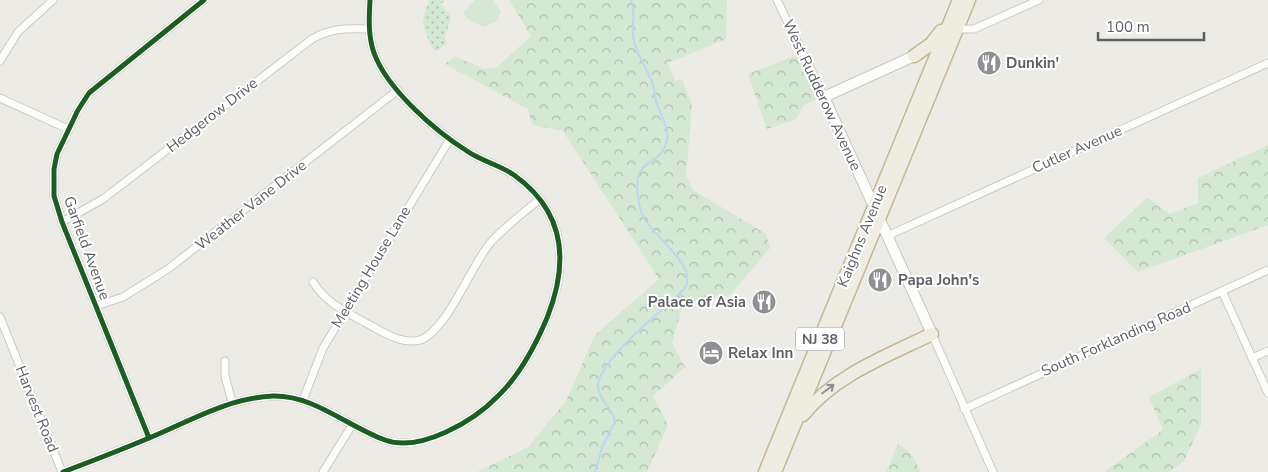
<svg xmlns="http://www.w3.org/2000/svg" width="1268" height="472" font-family="'Nunito Sans',sans-serif">
  <style>
    .forest { fill: url(#forest-crowns) }
    .park { fill: url(#park-dots) }
    .pitch { fill: #d4e8d3 }
    .lines { fill: none; stroke-linecap: round; stroke-linejoin: round }
    .stream { stroke: #bbd7f5; stroke-width: 2 }
    .street-casing { stroke: #c9c9c8; stroke-width: 9 }
    .secondary-casing { stroke: #c7c8c6; stroke-width: 12 }
    .highway-casing { stroke: #c3b894; stroke-width: 15 }
    .street { stroke: #fcfcfb; stroke-width: 7 }
    .secondary { stroke: #fcfcfb; stroke-width: 10 }
    .highway { stroke: #efede2; stroke-width: 12 }
    .cycleway-casing { stroke: #fff; stroke-width: 8 }
    .cycleway { stroke: #1b5e20; stroke-width: 5 }
    .oneway { stroke: #8f9190 }
    .labels { text-anchor: middle; dominant-baseline: central; stroke-width: 4; stroke-linejoin: round; paint-order: stroke }
    .shield { fill: #fff; stroke: #8d8f92; stroke-width: 1 }
    .shield-label { font-size: 14px; font-weight: bold; fill: #5c5f64 }
    .poi-label { font-size: 15px; font-weight: bold; fill: #5c5f64; stroke: #fff; text-anchor: start }
    .street-label { font-size: 15px; fill: #5c5f64; stroke: #fff }
  </style>
  <defs>
    <pattern id="forest-crowns" width="20" height="18" patternUnits="userSpaceOnUse" patternTransform="scale(1.25)"><rect width="20" height="18" fill="#d4e8d3"/><path d="M2 6a3 3 0 1 1 6 0M12 15a3 3 0 1 1 6 0" fill="none" stroke="#afbfaf"/></pattern>
    <pattern id="park-dots" width="8" height="8" patternUnits="userSpaceOnUse" patternTransform="scale(1.25)"><rect width="8" height="8" fill="#d4e8d3"/><path d="M2 2h.1M6 6h.1" fill="none" stroke="#afbfaf" stroke-width="1.8" stroke-linecap="round"/></pattern>
  </defs>
  <rect width="100%" height="100%" fill="#ecebe6"/>
  <g class="forest">
    <polygon points="509,0 727,0 726,39 668,63 675,81 682,79 692,105 686,176 693,190 766,234 770,248 730,295 683,304 672,343 685,367 653,396 668,425 647,472 477,472 528,447 566,401 595,335 659,279 563,131 532,125 528,109 445,64 455,56 484,69 497,67 531,36"/>
    <polygon points="797,55 821,97 804,105 796,119 767,129 748,74"/>
    <polygon points="1268,145 1268,225 1138,272 1104,238 1147,198 1170,214 1198,203 1198,178"/>
    <polygon points="1201,369 1201,425 1184,461 1169,472 1104,472 1163,430 1149,397"/>
    <polygon points="898,444 911,453 921,472 886,472"/>
  </g>
  <path class="park" d="M430,0H445L441,4L451,17L445,37L447,44L435,51C423,31 419,21 430,0Z"/>
  <polygon class="pitch" points="475,0 492,0 501,12 496,22 483,27 468,19 463,13"/>
  <g class="lines">
    <path class="stream" d="M595,472L603,445L615,422C613,407 598,401 598,385C600,362 652,318 670,303C676,297 685,291 687,283C692,258 646,234 640,208C627,152 661,171 667,140C669,126 661,117 657,104C654,97 655,89 652,82C647,68 637,56 634,41C630,25 637,16 631,0"/>
    <defs>
      <g id="street">
        <polyline points="777,0 824,97"/>
        <polyline points="957,29 974,29 1039,0"/>
        <polyline points="0,61 18,32 53,0"/>
        <polyline points="0,98 68,129"/>
        <path d="M62,222L103,199L312,39C331,28 347,28 369,29"/>
        <polyline points="887,236 1268,63"/>
        <path d="M313,282C325,302 346,312 366,323C381,331 401,345 420,340C447,331 471,265 491,242C506,226 523,213 540,199"/>
        <polyline points="1222,291 1268,393"/>
        <polyline points="96,306 123,297 168,269 398,90"/>
        <polyline points="0,317 62,472"/>
        <polyline points="932,334 993,472"/>
        <polyline points="1252,358 1268,351"/>
        <polyline points="225,361 225,376 232,402"/>
        <polyline points="303,400 323,348 450,139"/>
        <polyline points="964,409 1268,270"/>
        <polyline points="149,438 62,222 54,196 54,169 57,154 78,110 89,93 204,0"/>
        <path d="M63,472C92,461 121,450 149,438C190,421 228,398 273,396C314,395 348,427 385,440C420,453 474,421 498,396C519,376 536,344 547,318C569,263 566,212 514,175C500,165 481,161 467,151C435,131 387,89 374,53C368,36 369,18 370,0"/>
        <polyline points="323,472 352,425"/>
      </g>
      <polyline id="secondary" points="914,56 824,97 932,334"/>
      <g id="highway">
        <polyline points="914,56 931,44 941,31"/>
        <path d="M803,415C835,375 887,356 932,334"/>
        <polyline points="765,472 959,0"/>
        <polyline points="775,472 969,0"/>
      </g>
    </defs>
    <use href="#street" class="street-casing"/>
    <use href="#secondary" class="secondary-casing"/>
    <use href="#highway" class="highway-casing"/>
    <use href="#street" class="street"/>
    <use href="#secondary" class="secondary"/>
    <use href="#highway" class="highway"/>
    <defs>
      <g id="cycleway">
        <polyline points="149,438 62,222 54,196 54,169 57,154 78,110 89,93 204,0"/>
        <path d="M63,472C92,461 121,450 149,438C190,421 228,398 273,396C314,395 348,427 385,440C420,453 474,421 498,396C519,376 536,344 547,318C569,263 566,212 514,175C500,165 481,161 467,151C435,131 387,89 374,53C368,36 369,18 370,0"/>
      </g>
    </defs>
    <use href="#cycleway" class="cycleway-casing"/>
    <use href="#cycleway" class="cycleway"/>
  </g>
  <defs><path id="oneway-shaft" d="M-6 0H5M1.5-3L5.5 0L1.5 3" fill="none" stroke-width="1.6" stroke-linecap="round" stroke-linejoin="round" transform="scale(1.25)"/></defs>
  <use class="oneway" href="#oneway-shaft" transform="translate(828 389) rotate(-37)"/>
  <defs>
    <symbol id="restaurant-disc" viewBox="-11 -11 22 22"><circle r="9.5" fill="#8e9092" stroke="#fff"/><path d="M-5-6h1v4h1v-4h1v4h1v-4h1v5L-1.5 .5V6h-2V.5L-5-1ZM5-6V6H3V1.5H1.5Q1.5-4 5-6Z" fill="#fff"/></symbol>
    <symbol id="hotel-disc" viewBox="-11 -11 22 22"><circle r="9.5" fill="#8e9092" stroke="#fff"/><path d="M-6-4.5h1.5V1H6V5H4.5V3h-9V5H-6ZM-4 0a1.8 1.8 0 1 1 3.6 0ZM.5 0V-2.5h3Q6-2.5 6 0Z" fill="#fff"/></symbol>
  </defs>
  <g fill-rule="evenodd">
    <use href="#restaurant-disc" x="975" y="49" width="28" height="28"/>
    <use href="#restaurant-disc" x="866" y="266" width="28" height="28"/>
    <use href="#restaurant-disc" x="750" y="288" width="28" height="28"/>
    <use href="#hotel-disc" x="697" y="339" width="28" height="28"/>
  </g>
  <g class="labels">
    <rect class="shield" x="796" y="327.5" width="48" height="23" rx="4"/>
    <g class="shield-label">
      <text x="820" y="339">NJ 38</text>
    </g>
    <g class="poi-label">
      <text x="1006" y="63">Dunkin'</text>
      <text x="898" y="280">Papa John's</text>
      <text x="746" y="302" text-anchor="end">Palace of Asia</text>
      <text x="728" y="353">Relax Inn</text>
    </g>
    <g class="street-label">
      <text transform="translate(822 95) rotate(65)">West Rudderow Avenue</text>
      <text transform="translate(212 115) rotate(-38)">Hedgerow Drive</text>
      <text transform="translate(1077 149) rotate(-24)">Cutler Avenue</text>
      <text transform="translate(251 205) rotate(-38)">Weather Vane Drive</text>
      <text transform="translate(862 236) rotate(-68)">Kaighns Avenue</text>
      <text transform="translate(87 248) rotate(70)">Garfield Avenue</text>
      <text transform="translate(371 267) rotate(-59)">Meeting House Lane</text>
      <text transform="translate(1116 339) rotate(-24)">South Forklanding Road</text>
      <text transform="translate(37 409) rotate(68)">Harvest Road</text>
    </g>
  </g>
  <path d="M1098 32v8h106v-8" fill="none" stroke="#5c5f64" stroke-width="2.5"/>
  <text x="1106" y="32" font-size="15" fill="#5c5f64" stroke="#ffffff" stroke-width="4" paint-order="stroke">100 m</text>
</svg>
